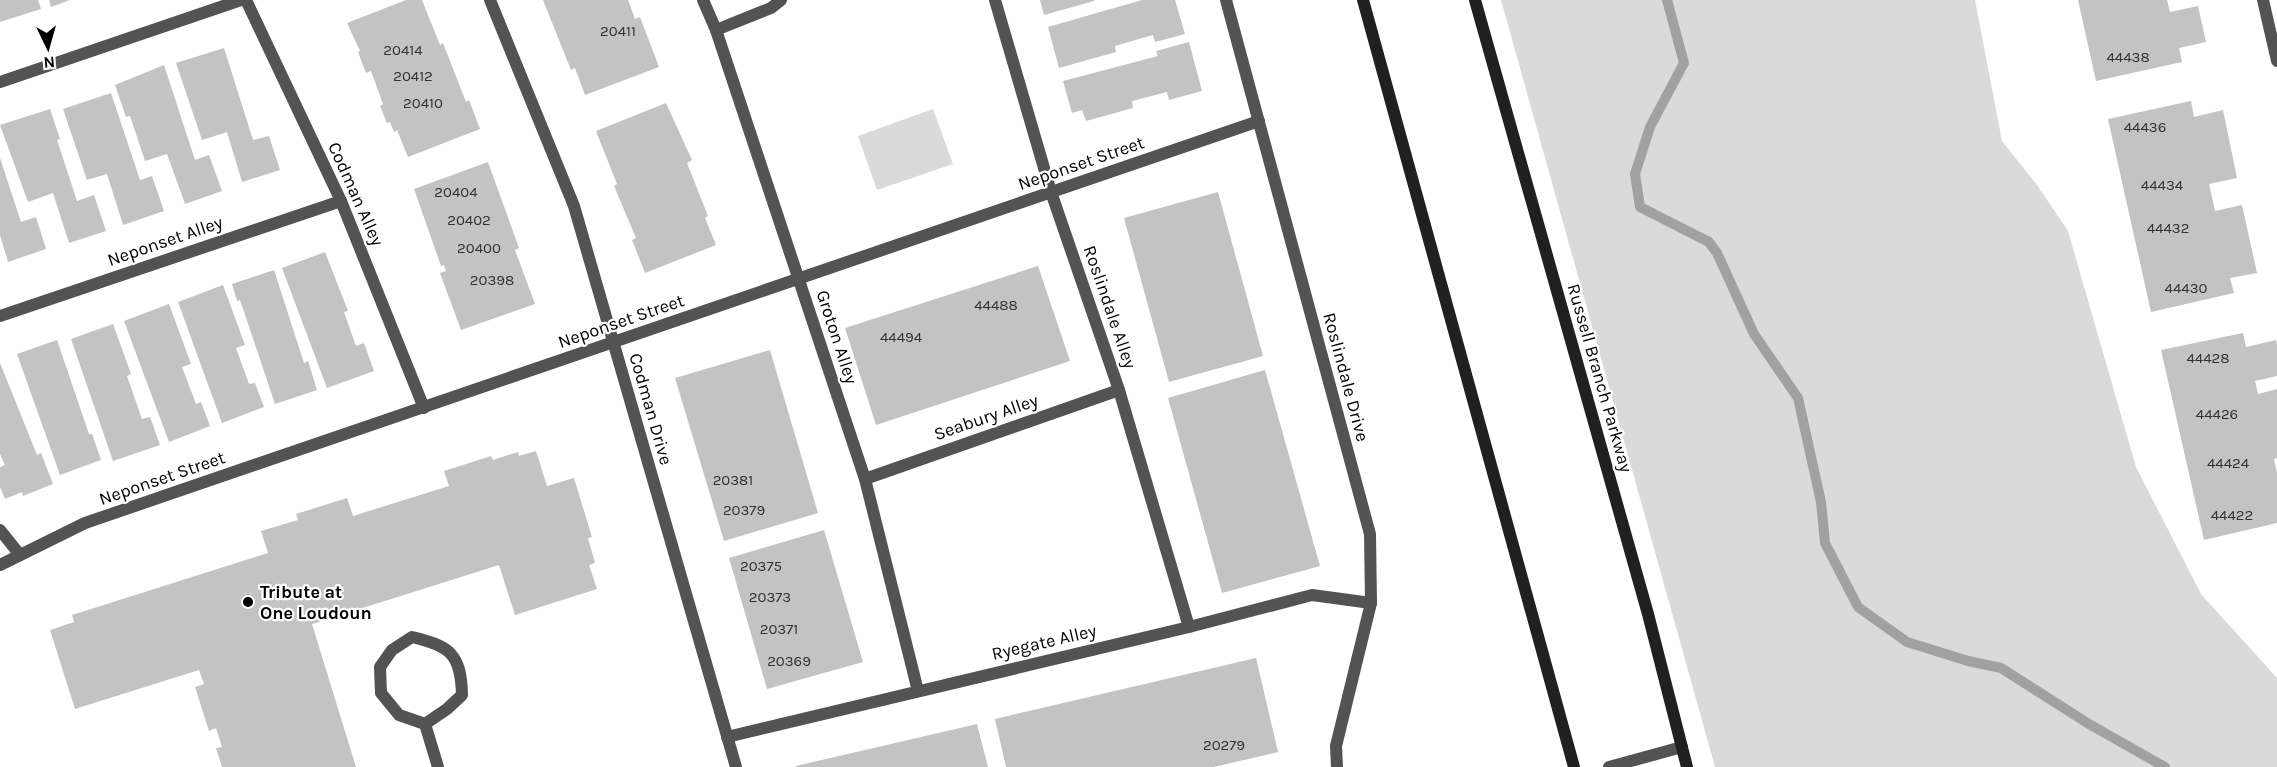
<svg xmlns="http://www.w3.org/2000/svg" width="2277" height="767" font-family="Karla,sans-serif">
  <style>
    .green { fill: #dadada }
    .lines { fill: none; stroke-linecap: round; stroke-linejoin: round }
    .stream { stroke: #a1a1a1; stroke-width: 10 }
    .building { fill: #c3c3c3 }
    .lane { stroke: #535353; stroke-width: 12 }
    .street { stroke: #535353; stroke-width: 12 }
    .secondary { stroke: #202020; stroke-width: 12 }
    .poi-dot { fill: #000; stroke: #fff; stroke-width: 2 }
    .labels { text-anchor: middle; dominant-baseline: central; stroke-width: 4.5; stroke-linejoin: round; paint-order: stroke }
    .number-label { font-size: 15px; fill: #313131 }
    .street-label { font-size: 18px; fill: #000; stroke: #fff }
    .poi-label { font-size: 18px; font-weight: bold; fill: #000; stroke: #fff; text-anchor: start }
  </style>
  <rect width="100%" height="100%" fill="#fff"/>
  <g class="green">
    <polygon points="1501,0 1975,0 2002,141 2037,185 2068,231 2136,467 2201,594 2277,678 2277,767 1715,767"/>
    <polygon points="933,109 953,164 877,190 858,136"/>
  </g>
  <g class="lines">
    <polyline class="stream" points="1667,0 1684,63 1650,127 1635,174 1640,207 1709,242 1717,253 1754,334 1798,398 1821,502 1825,543 1858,607 1907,642 1968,661 2001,668 2089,724 2165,767"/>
  </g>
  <g class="building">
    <polygon points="0,0 38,0 41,9 0,22"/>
    <polygon points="49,0 70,0 51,7"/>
    <polygon points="406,0 422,0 440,45 443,43 466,102 469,100 480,129 408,157 397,130 394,132 390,122 387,123 380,106 383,104 371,71 366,73 358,52 360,51 347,23"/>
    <polygon points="543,0 628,0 635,19 640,17 659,67 585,95 575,68 571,70"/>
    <polygon points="1040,0 1094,0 1094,1 1044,15"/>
    <polygon points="1142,0 1175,0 1185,34 1155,42 1153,35 1115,46 1116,52 1059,68 1048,27"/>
    <polygon points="2078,0 2167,0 2170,12 2198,6 2206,42 2179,48 2182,62 2096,81"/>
    <polygon points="1189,42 1202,91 1169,100 1167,92 1132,101 1133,108 1086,121 1082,110 1072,113 1063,81 1158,56 1156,51"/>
    <polygon points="224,48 253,140 269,136 280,170 242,182 227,132 202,140 176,63"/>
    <polygon points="164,65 195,160 209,155 222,191 185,204 167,154 145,161 130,116 126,117 115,85"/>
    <polygon points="111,93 140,180 152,176 164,211 123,225 107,174 87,180 63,109"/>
    <polygon points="2191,101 2194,117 2223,110 2237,178 2209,184 2215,211 2242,205 2257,273 2230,278 2234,293 2151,312 2108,119"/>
    <polygon points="666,103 692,160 687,163 708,216 705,218 716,245 645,273 632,240 636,238 614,186 617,184 596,131"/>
    <polygon points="50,109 60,139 57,140 77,201 94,195 106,231 69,243 53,193 28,202 0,125"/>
    <polygon points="0,158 21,222 36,217 46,249 8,262 0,235"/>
    <polygon points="488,162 519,248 515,250 535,304 461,330 440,273 446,271 444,265 441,266 414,189"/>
    <polygon points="1218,192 1263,356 1169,382 1124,218"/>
    <polygon points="325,252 348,311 344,312 356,346 364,343 374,371 327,388 282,268"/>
    <polygon points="1038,266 1070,361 876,425 845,328"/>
    <polygon points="274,270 304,363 308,361 317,390 275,404 240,300 237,301 232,284"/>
    <polygon points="223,285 245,345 236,348 249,384 255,383 264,407 222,423 178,302"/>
    <polygon points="169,304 191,364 182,367 196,404 201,402 210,426 169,442 124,321"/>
    <polygon points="113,324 131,374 127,376 142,419 150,417 160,445 113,461 71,339"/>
    <polygon points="2243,333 2246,347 2276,340 2277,345 2277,376 2255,381 2258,394 2277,389 2277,458 2274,459 2277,473 2277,523 2204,540 2161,350"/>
    <polygon points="57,340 89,434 92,434 101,460 60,475 17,354"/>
    <polygon points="770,350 818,513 724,541 675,378"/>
    <polygon points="0,363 37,455 41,453 53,484 23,496 22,492 5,499 0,487 0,467 5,465 0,454"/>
    <polygon points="1265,370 1320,566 1222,593 1168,398"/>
    <polygon points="536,451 547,486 574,478 592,537 588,538 595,563 589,565 597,589 515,615 499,565 312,624 356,767 222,767 216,748 222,747 216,728 209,731 195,687 204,684 199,670 75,709 50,630 74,622 72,615 268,553 261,531 298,520 296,514 347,498 353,516 449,486 444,471 491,456 493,460 518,452 519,456"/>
    <polygon points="824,530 863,662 767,689 729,558"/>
    <polygon points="1256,658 1278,752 1214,767 1006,767 995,719"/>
    <polygon points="977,724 988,767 796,767 796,766"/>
  </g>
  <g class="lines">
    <g class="lane">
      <polyline points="246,0 341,201 424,408"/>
      <polyline points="703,0 716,30 865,479 918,691"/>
      <polyline points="995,0 1051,192 1119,390 1189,627"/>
      <polyline points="716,30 771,8 781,0"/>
      <polyline points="0,316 341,201"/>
      <polyline points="865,479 1119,390"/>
      <polyline points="0,530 20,555"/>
      <path d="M425,724L399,715L381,693L380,667L392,650L412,637C450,646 461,654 462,695L447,709L425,724L438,767"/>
      <polyline points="727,737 1189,627 1312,595 1371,603"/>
    </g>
    <g class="street">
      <polyline points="490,0 574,206 736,767"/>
      <polyline points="1226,0 1370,534 1371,603 1336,746 1337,767"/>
      <polyline points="2263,0 2277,61"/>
      <polyline points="0,82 241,0"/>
      <polyline points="0,565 85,523 1259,121"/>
      <polyline points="1609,767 1682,747"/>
    </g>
    <g class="secondary">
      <polyline points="1363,0 1574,767"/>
      <polyline points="1475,0 1648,614 1687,767"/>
    </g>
  </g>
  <circle class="poi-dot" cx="248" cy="602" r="6"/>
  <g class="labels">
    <g class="number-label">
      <text x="618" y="31">20411</text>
      <text x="403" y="50">20414</text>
      <text x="2128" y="57">44438</text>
      <text x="413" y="76">20412</text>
      <text x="423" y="103">20410</text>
      <text x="2145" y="127">44436</text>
      <text x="2162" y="185">44434</text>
      <text x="456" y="192">20404</text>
      <text x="469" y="220">20402</text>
      <text x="2168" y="228">44432</text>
      <text x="479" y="248">20400</text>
      <text x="492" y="280">20398</text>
      <text x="2186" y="288">44430</text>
      <text x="996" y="305">44488</text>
      <text x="901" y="337">44494</text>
      <text x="2208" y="358">44428</text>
      <text x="2217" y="414">44426</text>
      <text x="2228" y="463">44424</text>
      <text x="733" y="480">20381</text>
      <text x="744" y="510">20379</text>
      <text x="2232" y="515">44422</text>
      <text x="761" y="566">20375</text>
      <text x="770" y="597">20373</text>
      <text x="779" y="629">20371</text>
      <text x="789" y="661">20369</text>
      <text x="1224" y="745">20279</text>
    </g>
    <g class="street-label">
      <text transform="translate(1081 163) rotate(-19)">Neponset Street</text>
      <text transform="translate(356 194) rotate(66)">Codman Alley</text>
      <text transform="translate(165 241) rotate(-19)">Neponset Alley</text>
      <text transform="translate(1110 307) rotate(71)">Roslindale Alley</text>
      <text transform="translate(621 321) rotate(-19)">Neponset Street</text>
      <text transform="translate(837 337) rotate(72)">Groton Alley</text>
      <text transform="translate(1346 377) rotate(75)">Roslindale Drive</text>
      <text transform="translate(1600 378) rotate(74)">Russell Branch Parkway</text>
      <text transform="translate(651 409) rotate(74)">Codman Drive</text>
      <text transform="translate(986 417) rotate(-19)">Seabury Alley</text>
      <text transform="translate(162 478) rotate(-19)">Neponset Street</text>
      <text transform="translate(1044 642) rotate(-13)">Ryegate Alley</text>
    </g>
    <g class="poi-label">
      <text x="260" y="592">Tribute at<tspan x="260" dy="21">One Loudoun</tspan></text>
    </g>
  </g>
  <g transform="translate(48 48) rotate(175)" stroke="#ffffff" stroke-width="4.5" paint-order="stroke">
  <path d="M0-4.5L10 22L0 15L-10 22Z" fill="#000000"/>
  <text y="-9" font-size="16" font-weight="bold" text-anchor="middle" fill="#000000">N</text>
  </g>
</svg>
